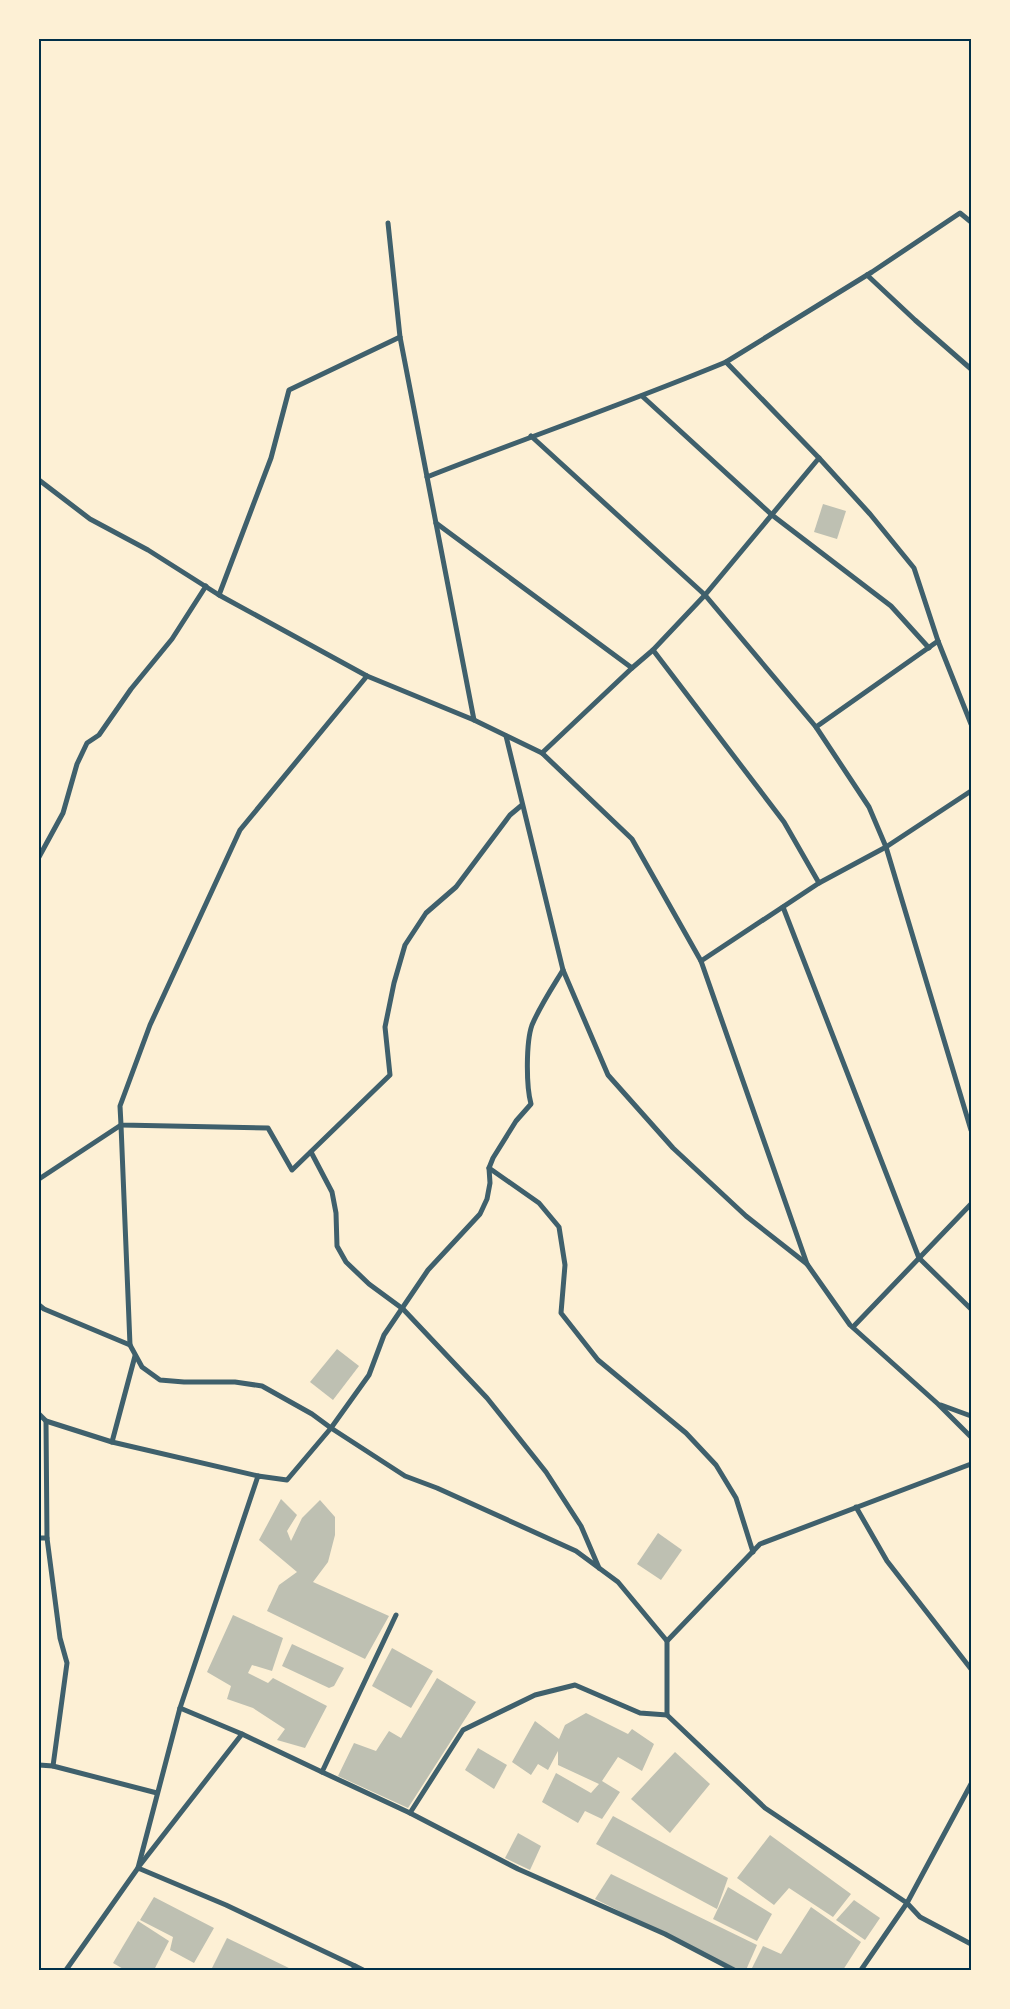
<svg xmlns="http://www.w3.org/2000/svg" width="1010" height="2009" font-family="Signika,sans-serif">
  <style>
    .building { fill: #bec0b2 }
    .lines { fill: none; stroke-linecap: round; stroke-linejoin: round }
    .minor { stroke: #3f606c; stroke-width: 5 }
    .neatline { fill: none; stroke: #003049; stroke-width: 2 }
  </style>
  <rect width="100%" height="100%" fill="#fdf0d5"/>
  <g class="building">
    <polygon points="823,504 846,511 837,539 814,532"/>
    <polygon points="337,1349 359,1366 333,1400 310,1382"/>
    <polygon points="281,1499 297,1515 287,1531 291,1541 302,1518 320,1500 335,1517 335,1535 328,1562 313,1582 389,1616 365,1659 267,1611 279,1585 297,1572 259,1540"/>
    <polygon points="658,1533 682,1550 661,1580 637,1564"/>
    <polygon points="233,1615 283,1638 272,1671 252,1665 248,1673 268,1683 273,1678 327,1706 305,1748 277,1740 285,1729 253,1708 227,1699 231,1686 207,1672"/>
    <polygon points="292,1644 344,1668 334,1686 329,1688 282,1666"/>
    <polygon points="392,1648 433,1671 411,1708 372,1686"/>
    <polygon points="437,1678 476,1702 408,1808 338,1776 354,1743 376,1751 389,1731 401,1738"/>
    <polygon points="586,1713 628,1734 632,1729 654,1744 642,1771 618,1757 602,1781 620,1792 602,1819 585,1811 578,1823 542,1802 556,1773 591,1793 599,1784 558,1765 558,1751 548,1770 538,1764 531,1775 512,1762 535,1721 559,1739 565,1725"/>
    <polygon points="478,1748 507,1765 494,1789 465,1770"/>
    <polygon points="675,1752 710,1784 670,1833 631,1799"/>
    <polygon points="613,1816 728,1878 717,1909 596,1844"/>
    <polygon points="518,1833 541,1846 530,1870 505,1858"/>
    <polygon points="770,1835 851,1894 833,1917 789,1888 774,1905 737,1878"/>
    <polygon points="611,1874 757,1945 746,1970 739,1970 595,1899"/>
    <polygon points="728,1887 772,1914 757,1941 713,1919"/>
    <polygon points="154,1897 214,1928 194,1963 170,1950 173,1937 140,1920"/>
    <polygon points="854,1900 880,1918 865,1940 836,1920"/>
    <polygon points="811,1907 861,1942 843,1970 751,1970 763,1946 781,1954"/>
    <polygon points="138,1921 169,1941 154,1970 125,1970 113,1963"/>
    <polygon points="227,1938 293,1970 211,1970"/>
  </g>
  <g class="lines">
    <g class="minor">
      <polyline points="388,223 400,337 474,720"/>
      <polyline points="867,275 915,320 971,369"/>
      <polyline points="726,362 872,272 960,213 971,222"/>
      <polyline points="642,396 772,515 891,606 929,648"/>
      <polyline points="531,436 705,595 816,727 869,807 886,847 971,1130"/>
      <polyline points="819,458 870,514 914,568 938,641 971,724"/>
      <path d="M427,477C526,438 627,403 726,362L819,458L705,595L653,650L784,822L819,883"/>
      <polyline points="39,480 90,519 148,550 219,595 367,676 474,720 542,753 632,839 701,961 807,1264 850,1325 938,1404 971,1437"/>
      <polyline points="436,523 632,668 653,650"/>
      <polyline points="219,595 271,458 289,390 400,337"/>
      <polyline points="367,676 240,830 150,1025 120,1106 121,1125 268,1128 292,1170 390,1075 385,1027 394,983 405,945 426,913 456,887 510,815 522,805"/>
      <polyline points="816,727 938,641"/>
      <polyline points="506,736 563,970 608,1075 673,1148 746,1216 807,1264"/>
      <polyline points="542,753 632,668"/>
      <polyline points="39,857 63,813 77,764 87,743 99,735 131,689 172,639 206,586"/>
      <polyline points="783,907 919,1258 971,1309"/>
      <polyline points="701,961 819,883 886,847 971,791"/>
      <path d="M563,970C552,988 540,1006 532,1025C526,1042 526,1086 531,1104L516,1121L493,1158L489,1168L490,1183L487,1199L480,1214L428,1270L384,1335L369,1375L331,1428L405,1476L437,1488L576,1551L618,1582L667,1641"/>
      <polyline points="311,1152 332,1192 336,1213 337,1246 346,1262 369,1284 403,1309 487,1398 546,1472 581,1526 599,1568"/>
      <polyline points="489,1168 539,1203 559,1227 565,1265 561,1313 598,1360 686,1433 716,1465 736,1498 753,1552"/>
      <polyline points="39,1179 121,1125 130,1345 142,1367 160,1380 184,1382 235,1382 262,1386 312,1414 331,1428 287,1480 258,1476 180,1708 138,1868"/>
      <polyline points="39,1305 44,1309 130,1345"/>
      <polyline points="853,1327 971,1204"/>
      <polyline points="941,1405 971,1416"/>
      <polyline points="39,1414 46,1421 112,1442 258,1476"/>
      <polyline points="46,1421 47,1538 60,1638 67,1663 53,1766"/>
      <polyline points="112,1442 135,1356"/>
      <polyline points="856,1507 887,1561 971,1669"/>
      <polyline points="39,1538 47,1538"/>
      <polyline points="396,1615 322,1772 410,1813"/>
      <polyline points="180,1708 242,1734"/>
      <polyline points="667,1715 667,1641 760,1544 971,1464"/>
      <polyline points="39,1765 53,1766 157,1793"/>
      <polyline points="971,1784 907,1903 920,1917 971,1944"/>
      <polyline points="140,1865 242,1734 322,1772"/>
      <polyline points="355,1966 363,1970"/>
      <polyline points="66,1970 138,1868 226,1905 355,1966 353,1970"/>
      <polyline points="734,1970 665,1934 518,1869 410,1813 463,1730 535,1695 575,1685 640,1713 667,1715 765,1808 907,1903 861,1970"/>
    </g>
  </g>
  <rect width="1010" height="2009" fill="none" stroke="#fdf0d5" stroke-width="80"/>
  <rect x="40" y="40" width="930" height="1929" class="neatline"/>
</svg>
